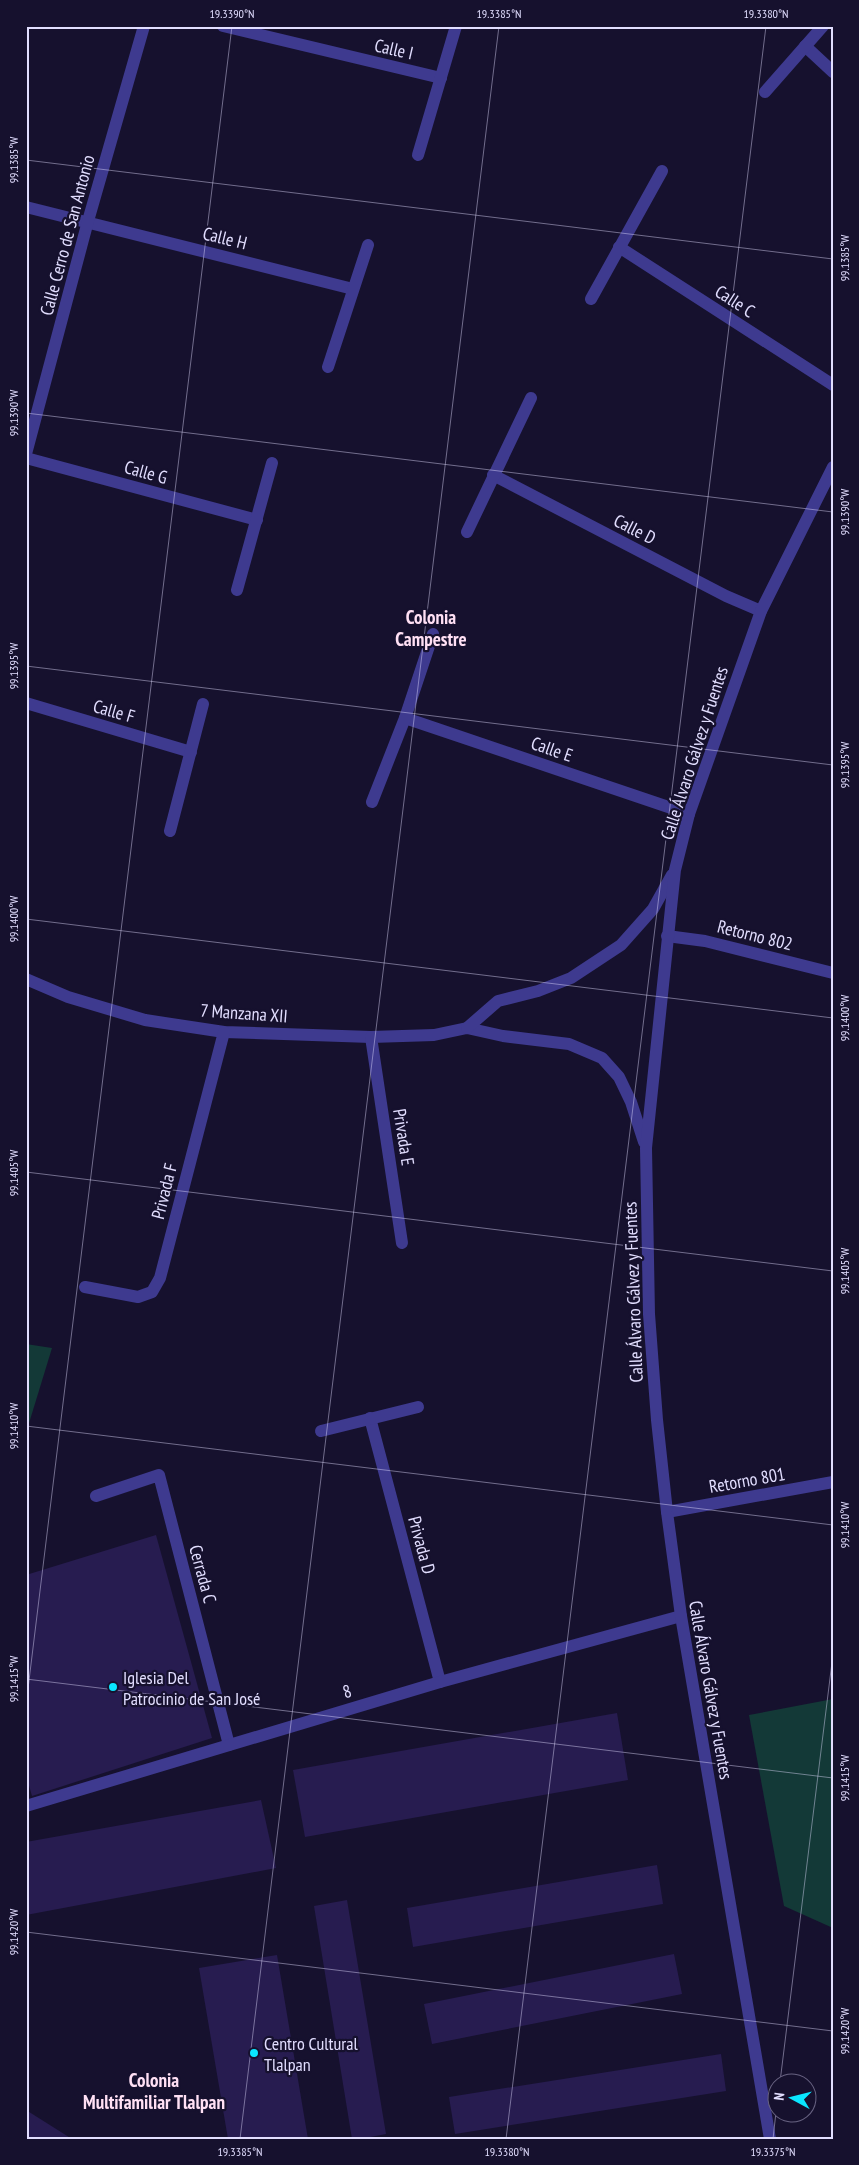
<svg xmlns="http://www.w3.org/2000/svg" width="859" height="2165" font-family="'PT Sans Narrow',sans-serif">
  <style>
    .green { fill: #133937 }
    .building { fill: #271c50 }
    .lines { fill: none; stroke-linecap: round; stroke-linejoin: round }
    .minor { stroke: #3e3a8f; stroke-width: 12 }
    .ticks { fill: none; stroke: #e2deff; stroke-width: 1; stroke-opacity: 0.45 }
    .poi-dot { fill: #0ae6ff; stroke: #16112e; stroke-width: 2 }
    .labels { text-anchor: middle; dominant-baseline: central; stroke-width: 4.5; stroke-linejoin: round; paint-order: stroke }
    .street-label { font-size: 18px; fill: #e2deff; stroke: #16112e }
    .poi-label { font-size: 18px; fill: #e2deff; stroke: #16112e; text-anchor: start }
    .neighbourhood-label { font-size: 19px; font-weight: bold; fill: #ffe0f4; stroke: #16112e }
    .neatline { fill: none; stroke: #e2deff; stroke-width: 2 }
    .ticks-label { font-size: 12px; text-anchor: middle; fill: #e2deff }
  </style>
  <rect width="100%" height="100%" fill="#16112e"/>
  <g class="green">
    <polygon points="26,1344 52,1348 26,1433"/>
    <polygon points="833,1699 833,1928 784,1906 749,1715"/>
  </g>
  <g class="building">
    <polygon points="156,1535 212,1738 32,1796 26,1775 26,1575"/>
    <polygon points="617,1713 628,1780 305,1837 293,1770"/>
    <polygon points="261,1800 276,1868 26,1915 26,1842"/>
    <polygon points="657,1865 663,1904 413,1947 407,1908"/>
    <polygon points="347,1900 386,2134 360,2139 352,2139 314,1906"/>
    <polygon points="674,1954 682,1994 432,2044 424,2004"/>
    <polygon points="277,1955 308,2139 228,2139 199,1968"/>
    <polygon points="721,2054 726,2091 455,2134 449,2097"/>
    <polygon points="26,2110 72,2139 26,2139"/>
  </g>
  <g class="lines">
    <g class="minor">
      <polyline points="223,26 441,78"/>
      <polyline points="805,46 833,72"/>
      <polyline points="765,92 823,26"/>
      <polyline points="418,155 456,26"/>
      <polyline points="26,207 353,289"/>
      <polyline points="619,247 833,385"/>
      <polyline points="591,299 662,171"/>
      <polyline points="328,367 368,245"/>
      <polyline points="26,454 88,221 144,26"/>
      <polyline points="26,458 257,520"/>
      <polyline points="493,475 726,596 761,611"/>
      <polyline points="467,532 531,398"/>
      <polyline points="237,590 272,463"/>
      <polyline points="26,703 191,752"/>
      <polyline points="405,718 689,814"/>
      <polyline points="372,802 405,718 433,634"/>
      <polyline points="170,831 203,704"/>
      <polyline points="667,936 705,941 833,973"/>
      <polyline points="26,979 68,997 145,1020 224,1032 371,1037 434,1035 467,1028 503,1036 569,1044 602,1058 619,1077 631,1102 644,1142"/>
      <polyline points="467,1028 498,1001 538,991 571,978 621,945 653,909 672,875"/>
      <polyline points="371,1037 402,1243"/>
      <polyline points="85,1287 138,1297 152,1292 160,1278 224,1032"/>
      <polyline points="370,1418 440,1682"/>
      <polyline points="321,1431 418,1407"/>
      <polyline points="96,1496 159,1475 229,1745"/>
      <polyline points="667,1512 833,1482"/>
      <polyline points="26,1806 440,1682 681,1616"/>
      <polyline points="770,2139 681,1616 667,1512 657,1420 649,1314 646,1148 675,870 689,814 761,611 833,467"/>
    </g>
  </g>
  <path class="ticks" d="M26,160L833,259M26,413L833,512M26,666L833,765M26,919L833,1018M26,1172L833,1271M26,1426L833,1525M26,1679L833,1778M26,1705L232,26M26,1932L833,2031M780,2082L833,1654M240,2139L499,26M506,2139L766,26M773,2139L776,2112"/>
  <g class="poi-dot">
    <circle cx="113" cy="1687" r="5"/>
    <circle cx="254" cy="2053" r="5"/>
  </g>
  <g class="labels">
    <g class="street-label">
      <text transform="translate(394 49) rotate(13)">Calle I</text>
      <text transform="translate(67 235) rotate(-75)">Calle Cerro de San Antonio</text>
      <text transform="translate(225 238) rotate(14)">Calle H</text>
      <text transform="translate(735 301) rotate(33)">Calle C</text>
      <text transform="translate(146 472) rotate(15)">Calle G</text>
      <text transform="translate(635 529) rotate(27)">Calle D</text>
      <text transform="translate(114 711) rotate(16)">Calle F</text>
      <text transform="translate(552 749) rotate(19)">Calle E</text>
      <text transform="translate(694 753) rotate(-72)">Calle Álvaro Gálvez y Fuentes</text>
      <text transform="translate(755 935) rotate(14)">Retorno 802</text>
      <text transform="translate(244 1013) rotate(4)">7 Manzana XII</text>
      <text transform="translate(404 1137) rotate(81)">Privada E</text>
      <text transform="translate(164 1191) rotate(-76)">Privada F</text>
      <text transform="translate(633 1292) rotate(-92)">Calle Álvaro Gálvez y Fuentes</text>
      <text transform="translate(747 1480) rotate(-10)">Retorno 801</text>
      <text transform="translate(422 1545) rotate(75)">Privada D</text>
      <text transform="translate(203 1574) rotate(75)">Cerrada C</text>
      <text transform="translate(711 1690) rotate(80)">Calle Álvaro Gálvez y Fuentes</text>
      <text transform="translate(347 1691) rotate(-17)">8</text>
    </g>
    <g class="poi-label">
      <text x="123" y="1677">Iglesia Del<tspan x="123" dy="21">Patrocinio de San José</tspan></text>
      <text x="264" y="2043">Centro Cultural<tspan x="264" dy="21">Tlalpan</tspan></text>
    </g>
    <g class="neighbourhood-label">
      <text x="431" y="617">Colonia<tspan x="431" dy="22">Campestre</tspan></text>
      <text x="154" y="2080">Colonia<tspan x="154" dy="22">Multifamiliar Tlalpan</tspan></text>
    </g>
  </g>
  <rect width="859" height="2165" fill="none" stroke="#16112e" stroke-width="55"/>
  <g transform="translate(792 2098) rotate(277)"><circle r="24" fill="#16112e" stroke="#686382"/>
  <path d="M0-4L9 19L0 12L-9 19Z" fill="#0ae6ff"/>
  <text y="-8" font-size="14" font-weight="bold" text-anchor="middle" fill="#e2deff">N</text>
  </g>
  <rect x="28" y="28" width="804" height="2110" class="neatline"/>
  <g class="ticks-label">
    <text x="232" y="18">19.3390°N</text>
    <text x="499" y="18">19.3385°N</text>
    <text x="766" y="18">19.3380°N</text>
    <text transform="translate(14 160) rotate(-90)" y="4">99.1385°W</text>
    <text transform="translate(845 258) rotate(-90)" y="4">99.1385°W</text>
    <text transform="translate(14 413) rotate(-90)" y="4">99.1390°W</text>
    <text transform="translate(845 512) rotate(-90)" y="4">99.1390°W</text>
    <text transform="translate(14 666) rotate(-90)" y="4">99.1395°W</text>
    <text transform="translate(845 765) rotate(-90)" y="4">99.1395°W</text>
    <text transform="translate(14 919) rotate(-90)" y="4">99.1400°W</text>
    <text transform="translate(845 1018) rotate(-90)" y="4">99.1400°W</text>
    <text transform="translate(14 1173) rotate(-90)" y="4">99.1405°W</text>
    <text transform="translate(845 1271) rotate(-90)" y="4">99.1405°W</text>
    <text transform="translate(14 1426) rotate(-90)" y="4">99.1410°W</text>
    <text transform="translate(845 1525) rotate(-90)" y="4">99.1410°W</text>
    <text transform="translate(14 1679) rotate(-90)" y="4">99.1415°W</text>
    <text transform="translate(845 1778) rotate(-90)" y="4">99.1415°W</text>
    <text transform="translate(14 1932) rotate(-90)" y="4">99.1420°W</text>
    <text transform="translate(845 2031) rotate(-90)" y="4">99.1420°W</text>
    <text x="240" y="2156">19.3385°N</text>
    <text x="507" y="2156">19.3380°N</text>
    <text x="773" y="2156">19.3375°N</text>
  </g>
</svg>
